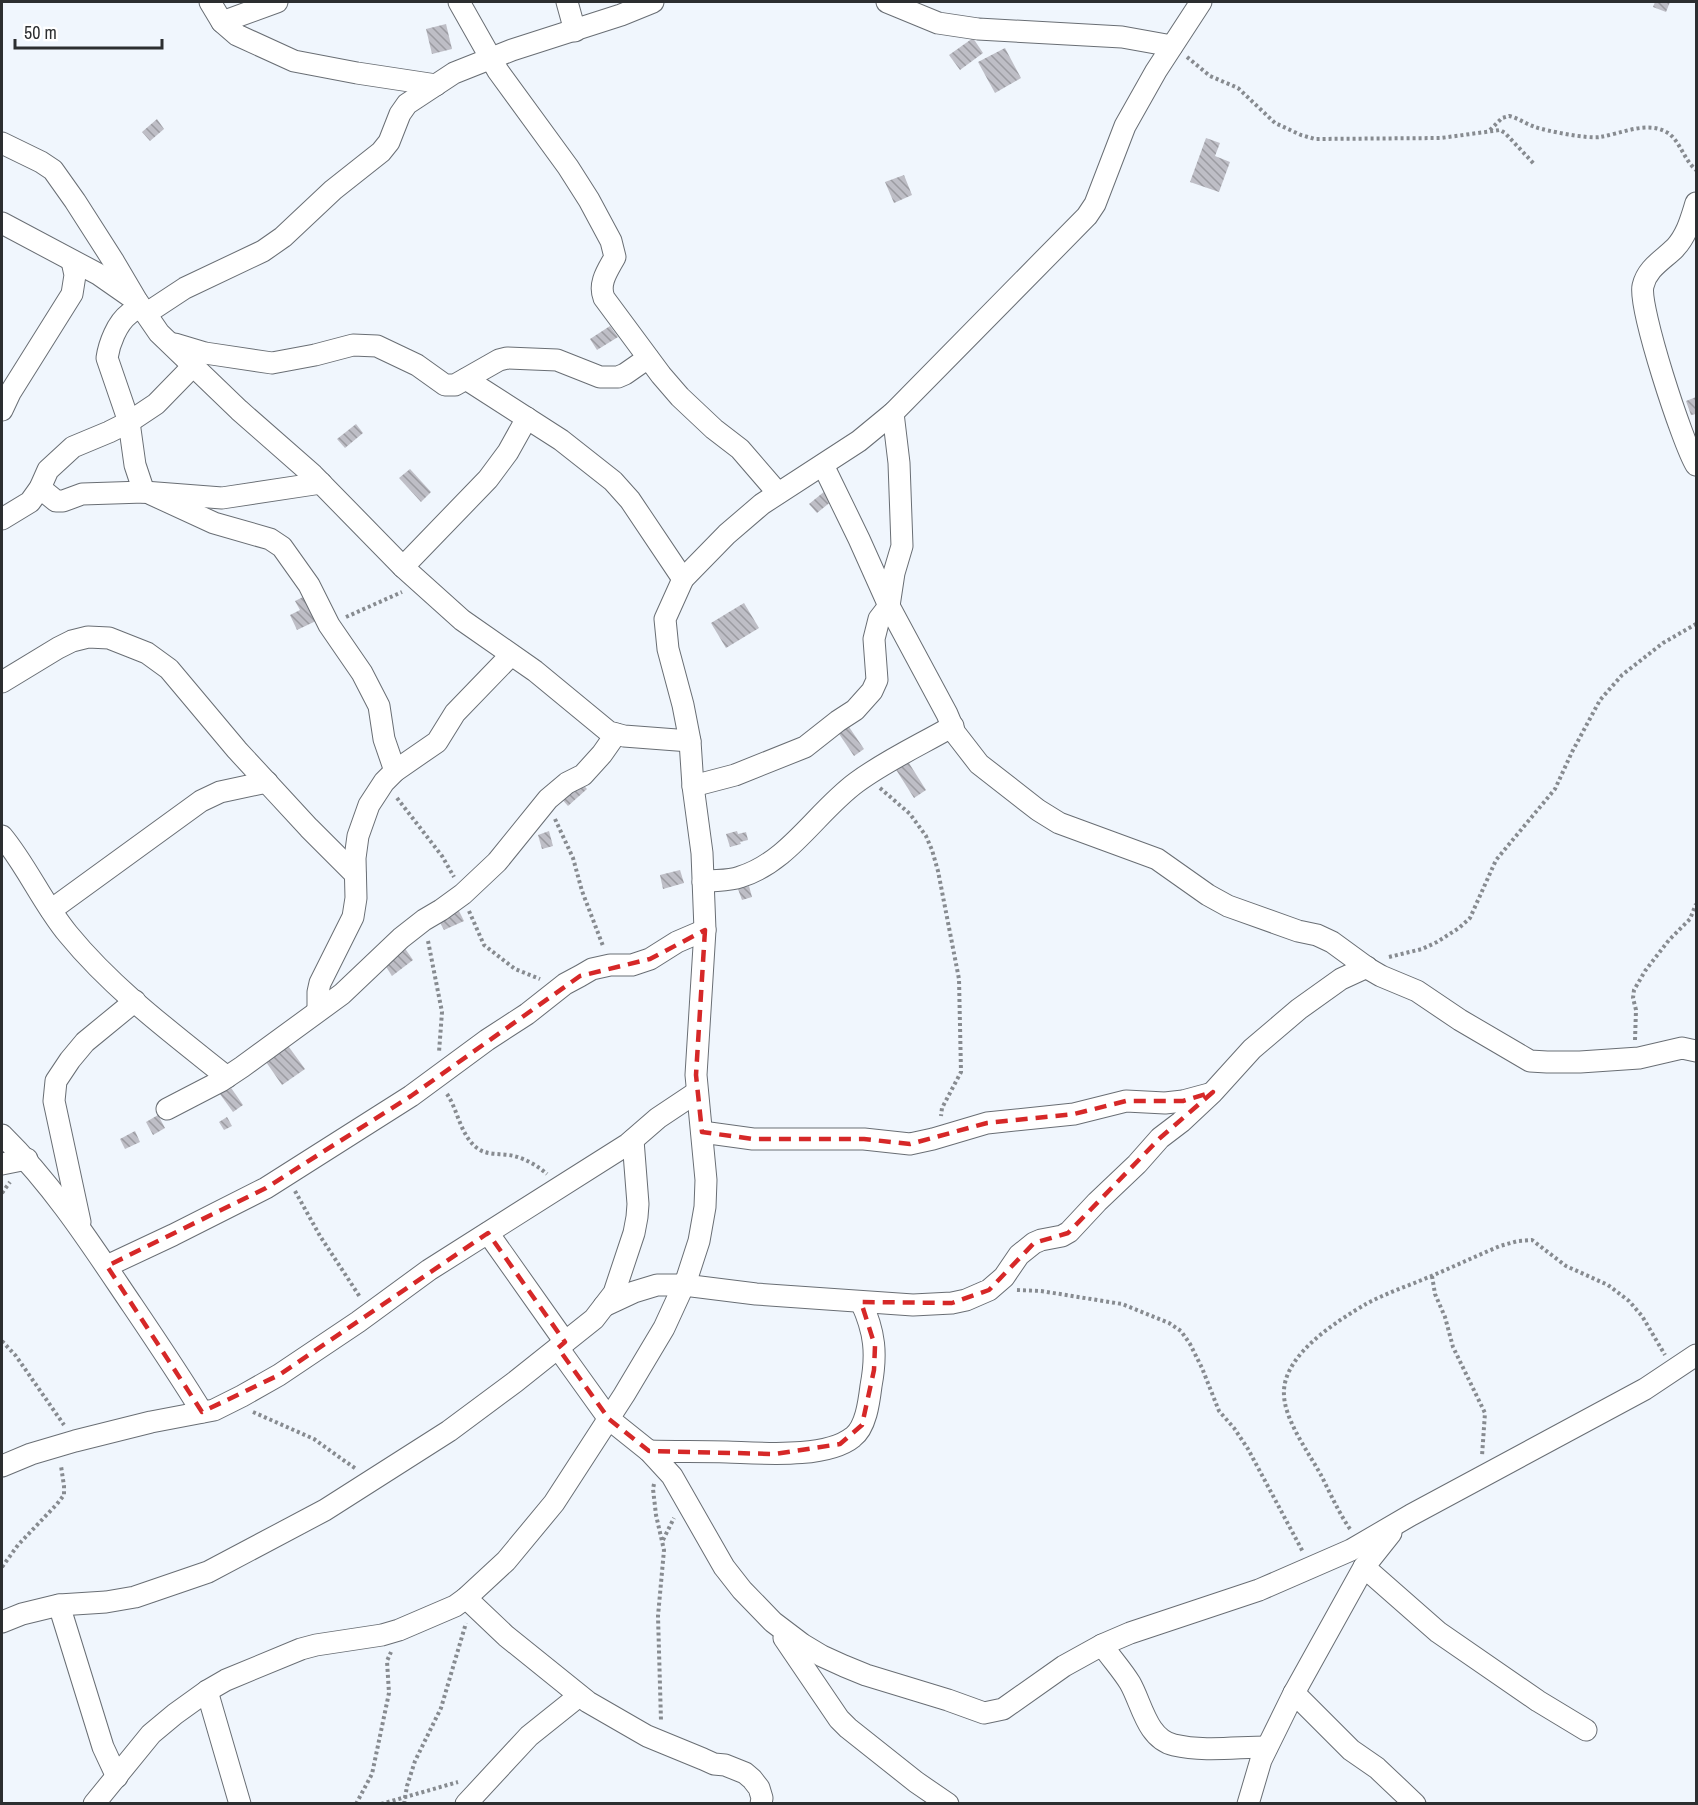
<svg xmlns="http://www.w3.org/2000/svg" width="1698" height="1805" font-family="'Archivo Narrow',sans-serif">
  <style>
    .building { fill: url(#building-back-hatch) }
    .lines { fill: none; stroke-linecap: round; stroke-linejoin: round }
    .minor-casing { stroke: #696e74; stroke-width: 23 }
    .path { stroke: #878b90; stroke-width: 4; stroke-dasharray: 3 3; stroke-linecap: butt }
    .minor { stroke: #fff; stroke-width: 21 }
    .marked { fill: none; stroke: #d62828; stroke-width: 4.5; stroke-dasharray: 12 8; stroke-linejoin: round }
  </style>
  <defs>
    <pattern id="building-back-hatch" width="6" height="6" patternUnits="userSpaceOnUse" patternTransform="scale(1.5)"><rect width="6" height="6" fill="#bebec6"/><path d="M-1 5l2 2M0 0l6 6M5-1l2 2" fill="none" stroke="#9b9ba1"/></pattern>
  </defs>
  <rect width="100%" height="100%" fill="#f0f6fd"/>
  <g class="building">
    <polygon points="1655,2 1670,2 1666,12 1653,7"/>
    <polygon points="446,24 452,49 432,54 426,29"/>
    <polygon points="973,38 983,53 960,70 949,55"/>
    <polygon points="1005,48 1021,78 995,93 978,62"/>
    <polygon points="157,119 164,129 150,141 142,132"/>
    <polygon points="1206,138 1220,143 1215,156 1230,162 1219,192 1190,182"/>
    <polygon points="904,175 912,195 894,203 885,182"/>
    <polygon points="610,326 618,337 597,350 590,339"/>
    <polygon points="1696,397 1696,414 1691,415 1686,401"/>
    <polygon points="356,424 363,433 345,448 337,439"/>
    <polygon points="410,469 431,492 421,502 399,478"/>
    <polygon points="825,491 833,500 817,513 809,504"/>
    <polygon points="307,595 318,620 297,630 290,615 300,610 295,601"/>
    <polygon points="744,603 759,628 726,648 711,623"/>
    <polygon points="845,721 864,749 854,756 835,728"/>
    <polygon points="907,760 926,790 914,798 895,768"/>
    <polygon points="579,780 587,789 568,806 560,797"/>
    <polygon points="549,831 553,846 542,849 538,835"/>
    <polygon points="737,831 738,834 746,832 748,840 740,842 741,844 730,847 726,834"/>
    <polygon points="680,870 684,883 663,889 660,875"/>
    <polygon points="749,886 752,897 742,900 738,889"/>
    <polygon points="458,909 464,921 444,930 438,919"/>
    <polygon points="404,947 413,960 392,976 383,962"/>
    <polygon points="286,1043 305,1069 282,1085 264,1059"/>
    <polygon points="227,1082 243,1105 233,1112 217,1090"/>
    <polygon points="158,1115 165,1128 153,1135 146,1122"/>
    <polygon points="227,1117 232,1126 224,1130 219,1122"/>
    <polygon points="135,1131 140,1142 125,1149 120,1139"/>
  </g>
  <g class="lines">
    <defs>
      <g id="minor">
        <polyline points="210,2 222,22 237,35 294,61 357,73 436,85"/>
        <path d="M459,2L498,71L568,167L589,200L611,241L615,257C608,270 598,283 604,298L661,375L680,397L714,429L740,449L778,493"/>
        <polyline points="567,2 575,31"/>
        <polyline points="887,2 938,23 978,29 1122,37 1172,46"/>
        <polyline points="222,22 277,2"/>
        <polyline points="2,143 41,162 53,170 75,201 114,262 137,301 159,333 239,410 313,475 403,567 462,620 535,671 609,732 624,736 690,741"/>
        <path d="M1696,203C1691,219 1687,235 1675,248C1663,260 1647,268 1643,286C1638,307 1683,444 1696,465"/>
        <polyline points="2,223 98,274 131,297"/>
        <path d="M142,308C138,309 132,311 129,314C117,323 109,344 107,358L129,422L135,465L144,492"/>
        <polyline points="147,313 185,288 263,251 283,237 333,190 381,152 389,142 400,114 407,104 454,73 512,50 621,15 653,2"/>
        <polyline points="175,344 205,353 272,363 315,355 353,345 377,346 417,365 445,385 455,385 499,360 507,358 557,360 600,377 618,377 625,374 648,358"/>
        <polyline points="466,379 561,440 613,481 630,500 683,579"/>
        <polyline points="2,410 10,393 72,294 75,275 72,261"/>
        <polyline points="823,465 859,539 889,606 947,714 955,733 979,764 1038,810 1059,823 1157,859 1208,895 1228,906 1298,931 1317,935 1332,942 1369,969 1381,976 1417,991 1460,1020 1530,1061 1547,1062 1580,1062 1639,1058 1682,1048 1696,1051"/>
        <polyline points="40,488 56,501 63,501 82,494 144,492 222,498 321,483"/>
        <polyline points="151,494 214,523 270,539 282,547 309,585 329,625 362,673 379,706 384,739 395,771"/>
        <polyline points="2,519 30,502 40,488 48,470 73,447 109,432 129,422 156,404 194,365"/>
        <polyline points="403,567 488,479 508,452 527,418"/>
        <polyline points="2,682 58,648 72,641 88,637 109,638 147,653 169,669 237,750 309,828 355,874"/>
        <polyline points="693,786 735,775 805,747 838,721 855,710 872,691 877,680 874,639 879,619 889,606 894,573 902,546 899,463 893,413"/>
        <path d="M2,836C27,866 43,904 68,934C113,989 172,1033 227,1077"/>
        <path d="M703,882C715,880 729,881 740,877C789,862 817,811 857,782C887,760 920,745 953,726"/>
        <polyline points="51,910 201,801 220,792 267,782"/>
        <polyline points="318,1010 318,992 320,983 353,917 356,898 355,858 358,836 369,805 384,782 395,771 437,742 455,713 511,655"/>
        <polyline points="167,1109 221,1081 242,1067 342,994 401,938 424,920 441,910 463,894 497,862 548,799 567,783 583,775 602,754 616,734"/>
        <polyline points="702,1132 753,1139 864,1139 910,1144 933,1139 987,1123 1074,1114 1126,1101 1165,1103 1183,1101 1209,1094"/>
        <path d="M2,1135C50,1182 87,1238 124,1293C151,1333 177,1371 202,1412"/>
        <polyline points="2,1164 27,1159"/>
        <polyline points="80,1222 54,1101 56,1081 70,1060 85,1042 135,1001"/>
        <polyline points="488,1233 565,1342"/>
        <polyline points="107,1266 173,1235 266,1188 411,1096 487,1040 527,1014 565,984 580,976 592,969 610,965 632,965 650,959 677,942 705,930"/>
        <polyline points="604,1306 634,1292 657,1285 684,1285 756,1294 913,1305 952,1303 966,1300 989,1290 1004,1277 1019,1255 1034,1243 1041,1240 1062,1236 1069,1232 1097,1202 1137,1164 1160,1138 1181,1122 1213,1092 1252,1049 1299,1009 1341,979 1367,967"/>
        <polyline points="558,1348 609,1419 649,1451 672,1476 724,1567 742,1590 773,1622 802,1644 822,1656 844,1666 866,1675 948,1700 984,1713 1003,1709 1064,1666 1102,1645 1130,1633 1259,1590 1351,1550 1411,1515 1645,1389 1696,1355"/>
        <path d="M649,1451C675,1452 701,1451 727,1452C761,1453 826,1459 853,1437C866,1427 869,1402 871,1386C877,1354 875,1332 861,1302"/>
        <polyline points="2,1466 31,1454 75,1441 151,1422 214,1410 242,1396 279,1375 358,1322 429,1270 628,1144 658,1118 697,1092"/>
        <polyline points="1364,1567 1438,1632 1538,1701 1586,1730"/>
        <polyline points="466,1598 506,1636 588,1702 647,1736 703,1759 714,1764 725,1765 745,1773 752,1779 759,1788 762,1798 761,1804"/>
        <polyline points="59,1605 103,1747 117,1777"/>
        <polyline points="2,1622 22,1614 59,1605 106,1602 135,1597 208,1572 325,1510 449,1431 515,1382 594,1319 614,1293 634,1233 637,1217 638,1204 633,1140"/>
        <polyline points="784,1638 839,1719 848,1728 916,1782 948,1804"/>
        <path d="M1102,1645C1111,1658 1122,1670 1130,1683C1142,1704 1147,1739 1174,1745C1204,1752 1237,1747 1267,1747"/>
        <polyline points="207,1691 240,1804"/>
        <polyline points="1294,1693 1351,1750 1377,1768 1415,1804"/>
        <polyline points="94,1804 151,1734 175,1714 207,1691 226,1680 301,1649 316,1645 382,1635 399,1630 455,1606 466,1598 506,1561 554,1503 624,1395 664,1328 687,1278 699,1241 705,1207 706,1180 696,1075 705,930 702,853 693,786 690,741 683,705 668,649 665,619 683,579 727,534 762,504 859,441 893,413 1087,216 1095,204 1125,126 1156,71 1201,2"/>
        <polyline points="466,1804 529,1736 579,1696"/>
        <polyline points="1248,1804 1261,1760 1294,1693 1364,1567 1391,1533"/>
      </g>
    </defs>
    <use href="#minor" class="minor-casing"/>
    <g class="path">
      <polyline points="1187,57 1210,76 1238,88 1275,123 1301,135 1315,139 1441,138 1500,130 1505,133 1535,165"/>
      <path d="M1490,130L1502,118L1509,116C1518,118 1526,124 1535,127C1547,131 1587,139 1600,137C1620,134 1648,120 1668,133C1680,141 1684,160 1696,170"/>
      <polyline points="346,617 402,592"/>
      <polyline points="880,788 910,814 926,836 932,850 938,871 959,979 961,1072 942,1108 941,1116"/>
      <polyline points="397,798 442,856 454,877"/>
      <polyline points="555,819 573,858 582,891 603,946"/>
      <polyline points="469,911 484,945 515,969 540,979"/>
      <polyline points="428,941 442,1012 439,1052"/>
      <polyline points="1389,957 1422,949 1437,942 1459,928 1470,918 1496,860 1555,789 1572,752 1600,700 1622,675 1663,643 1696,624"/>
      <polyline points="1635,1040 1636,1010 1633,998 1634,990 1645,971 1669,940 1690,919 1696,904"/>
      <path d="M447,1094C458,1110 460,1135 477,1148C487,1156 502,1153 514,1156C526,1159 538,1166 547,1174"/>
      <polyline points="295,1191 320,1236 360,1297"/>
      <polyline points="2,1193 10,1182"/>
      <polyline points="1432,1276 1435,1294 1445,1317 1453,1347 1485,1413 1482,1456"/>
      <polyline points="1017,1290 1041,1291 1122,1304 1169,1323 1181,1331 1190,1344 1202,1368 1219,1411 1234,1428 1248,1449 1303,1552"/>
      <polyline points="2,1341 16,1356 64,1425"/>
      <polyline points="253,1412 314,1439 356,1469"/>
      <polyline points="654,1484 653,1489 656,1515 664,1550 658,1616 661,1721"/>
      <path d="M1350,1529C1339,1513 1331,1495 1322,1477C1310,1454 1282,1418 1284,1390C1286,1353 1337,1321 1366,1304C1386,1293 1408,1286 1429,1277C1453,1267 1476,1256 1500,1246L1518,1241L1532,1240L1566,1266L1608,1285L1629,1301L1642,1316L1665,1355"/>
      <polyline points="663,1540 674,1518"/>
      <polyline points="2,1567 18,1545 57,1504 64,1495 64,1486 61,1466"/>
      <polyline points="356,1804 372,1774 389,1693 387,1661 391,1652"/>
      <polyline points="381,1804 458,1782"/>
      <polyline points="404,1804 407,1786 415,1761 441,1708 466,1623"/>
    </g>
    <use href="#minor" class="minor"/>
  </g>
  <path class="marked" d="M705,930L696,1075L702,1132L753,1139H864L910,1144L987,1123L1074,1114L1126,1101H1183L1213,1092L1160,1138L1068,1233L1034,1243L989,1290L952,1303L861,1302L875,1346L874,1370L862,1425L840,1444L775,1454L649,1451L609,1419L558,1348L565,1342L488,1233L279,1375L202,1412L107,1266L266,1188L411,1096L580,976L650,959Z"/>
  <rect width="1698" height="1805" fill="none" stroke="#2c2e30" stroke-width="6"/>
  <path d="M15 39v9h147v-9" fill="none" stroke="#2c2e30" stroke-width="3"/>
  <text x="24" y="39" font-size="18" fill="#2c2e30" stroke="#ffffff" stroke-width="4.5" paint-order="stroke">50 m</text>
</svg>
